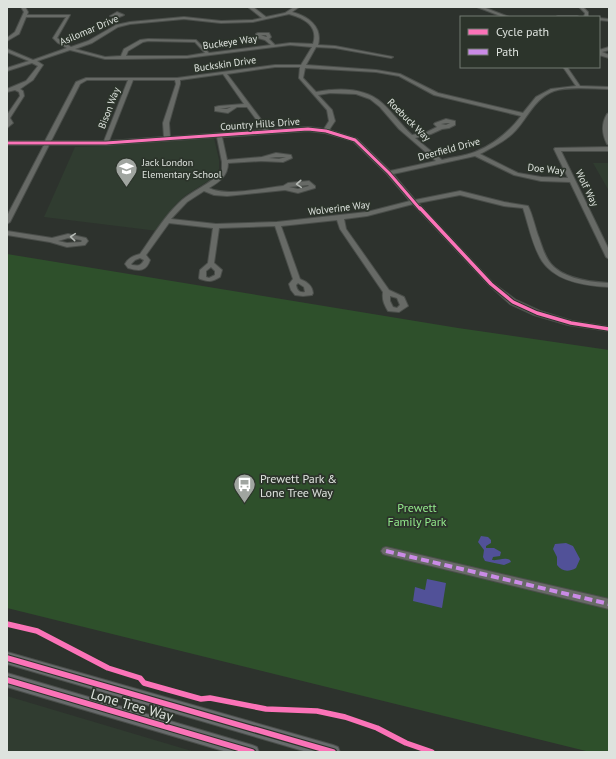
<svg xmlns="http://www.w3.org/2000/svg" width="616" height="759" font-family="'PT Sans',sans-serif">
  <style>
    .built { fill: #303c30 }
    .green { fill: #2e502b }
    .water { fill: #515198 }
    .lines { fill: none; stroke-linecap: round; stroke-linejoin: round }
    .minor-casing { stroke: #4a4e4a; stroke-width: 2 }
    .major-casing { stroke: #4a4e4a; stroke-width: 2 }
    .minor { fill: #676a66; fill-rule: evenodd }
    .major { fill: #686b6c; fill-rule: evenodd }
    .quiet { stroke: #ca8be6; stroke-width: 4; stroke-dasharray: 8 4; stroke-linecap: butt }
    .cycleway-far2-casing { stroke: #2c342b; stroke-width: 4.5 }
    .cycleway-far1-casing { stroke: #2c342b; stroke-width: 5.5 }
    .cycleway-casing { stroke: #2c342b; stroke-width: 8 }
    .cycleway-far2 { stroke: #fb73b8; stroke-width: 3 }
    .cycleway-far1 { stroke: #fb73b8; stroke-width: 3.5 }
    .cycleway { stroke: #fb73b8; stroke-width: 5.5 }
    .oneway { stroke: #b4b9b4 }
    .labels { text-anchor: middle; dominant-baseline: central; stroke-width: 3.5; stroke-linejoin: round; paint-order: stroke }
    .far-street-label { font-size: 10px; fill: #dee3de; stroke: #2c342b }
    .far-poi-label { font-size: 10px; fill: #dee3de; stroke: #2c342b; text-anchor: start }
    .poi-label { font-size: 12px; fill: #dee3de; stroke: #2c342b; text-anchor: start }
    .park-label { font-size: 12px; fill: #94ec8d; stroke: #2c342b }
    .near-street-label { font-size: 14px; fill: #dee3de; stroke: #2c342b }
  </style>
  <rect width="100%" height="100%" fill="#2d322d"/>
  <g class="built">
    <polygon points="214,138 219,160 219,169 216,176 186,195 175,205 158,231 44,217 75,147 105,146"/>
    <polygon points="593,163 609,163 609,191"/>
    <polygon points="7,696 195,752 7,752"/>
  </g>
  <polygon class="green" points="7,254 458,328 609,350 609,752 590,752 7,608"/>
  <g class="water">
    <path d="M481,536L488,537L491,540V543L486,546V548H494L501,552L500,556L493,557L492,560C499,561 503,557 510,560L511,562L504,565L485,561L483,557L484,550L478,542Z"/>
    <path d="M566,543L573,546L580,559L576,568C569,572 562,572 557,565V557L553,549L555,544Z"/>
    <polygon points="427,579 446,583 442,608 413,601 415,587 425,590"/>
  </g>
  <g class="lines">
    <defs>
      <g id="minor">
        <path d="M21,7H25L28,12L27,15H70L57,38L71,47L88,41L116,25L130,22L184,17L221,21L253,20L262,18L248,7H253L266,17L285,13L294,7H299L292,12C307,16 323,26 318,45L335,46L393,57L391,58L335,48L316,47L306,65L376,70L400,74L438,93L523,113L536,97L551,89L576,86L563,67H567L580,86L609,87V89C593,89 569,86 554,91C535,98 528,117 516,130C506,141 493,147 480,154L518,173L541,177L568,178L554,149L555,148L609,147V151H561L609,250V259L606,257L570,182L541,181L514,175L475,156L393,174L415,200L460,191L504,202L528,206C533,216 535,228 539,238C542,247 545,257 551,264C564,279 590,282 609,283V287C586,286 556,282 542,261C532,245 529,226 523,208L504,206L460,195L418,203L493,283L516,300L540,311L572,321L609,327V331L568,325L534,315L510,304L489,285L413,204L367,216L344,219L346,229L389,290L404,297L408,306L399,312L388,311C384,304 382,300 383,292L340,229L337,220L281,226L300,279C307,282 312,285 313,293L312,295L303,296L295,295L291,290L289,284L293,279L275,226L219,228L214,263L222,270L220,277C212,282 209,282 200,279L199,278L200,270L208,263L213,228L169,223L146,255L150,260C146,272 139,271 128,268L125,264C128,258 133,256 140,254C153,236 165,215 182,200C195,189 211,184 222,171V162L217,137L106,145H49L10,222L7,224V216L44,145H7V141H45L76,82L86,78H177L275,65H301L312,47L290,45L187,58L123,59H105L70,50L37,61L43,65L33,80L20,89L23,91L24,96L10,118L13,123L7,128V115L20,96L19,92L15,90L7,92V89L26,81L38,66L32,63L7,71V68L29,61L7,52V49L33,60L67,48L58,43L53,38L66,17H26L19,34L7,41V38L15,32L24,12ZM289,14C304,18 319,26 313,44L290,43L275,45L269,39L271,37L269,33H258L256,34L258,38L265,40L271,45L209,53L196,40L148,39L140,40L124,49L121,56L105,57L75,49L92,43L118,27L130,24L184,19L221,23L253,22ZM261,35H266L267,37H266ZM148,41L195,42L205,53L187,56H126L128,51L143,42ZM275,67H300L299,78L327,110L329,121L324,129L308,127L269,130L227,74ZM305,68L376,72L399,76L434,95L521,116C509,132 494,144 475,152C465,156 453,157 442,160L415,138L431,134L442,129L449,128L455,125V121L446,119L435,123L434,124L437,127L427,132L412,135C401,125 393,113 382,103C364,87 338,88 316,92L303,78ZM223,74L244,104L219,106L215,107V111L228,113L237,107H247L264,130L170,137L169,123L180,84V80ZM87,80H128L104,141H51L80,84ZM133,80H175L176,84L163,123L164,137L109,141ZM330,93L356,94L370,99L380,107L399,129L436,161L390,171L357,139L329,130L335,121L332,110L318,95ZM231,107L227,109H220ZM446,123H450L446,125L441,124ZM308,131L325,133L353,141L387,174L410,201L367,212L277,222L216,224L171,219L187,202L204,191L214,195L227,196L285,190L298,193L315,188V186L309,181L288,183L283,186C263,188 226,197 209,188C219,182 228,176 228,163L261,161L283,162L292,158L291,155L276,153L262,157L227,160L222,137ZM276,157H286L279,159L269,158ZM308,185L309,186L298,189L289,187ZM140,258L144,260C141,266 138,266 132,265L131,264L135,260ZM211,267L215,271V275L209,278L206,277V271ZM298,283L304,287L305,292C299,293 297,290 296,285ZM390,296L397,298L400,305L397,308L393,307L390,301Z"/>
        <polygon points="477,7 483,7 509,17 503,17"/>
        <polygon points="579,7 583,7 588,12 588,17 584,17 585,13"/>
        <polygon points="117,12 124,15 117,18 110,16"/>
        <polygon points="558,16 577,16 579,17 556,17"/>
        <polygon points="599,18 609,19 609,21 599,20"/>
        <polygon points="609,47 609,50 602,52 609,55 609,58 599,55 599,50"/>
        <path d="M609,113L608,129L609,145L607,144C602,134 601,124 607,114Z"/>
        <path d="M7,231L52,238L68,234L86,238L88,241L85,245L67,247L50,242L7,235ZM68,238L81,240L82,241L81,242L67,243L58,241Z"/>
        <polygon points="386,547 609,599 609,609 386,555 383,554 381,551 383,548"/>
      </g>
      <g id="major">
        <polygon points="7,652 333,745 338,747 340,752 307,752 7,664"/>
        <polygon points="7,673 252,745 257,747 259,752 227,752 7,687"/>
      </g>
    </defs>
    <use href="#minor" class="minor-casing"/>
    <use href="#major" class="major-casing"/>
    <use href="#minor" class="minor"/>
    <use href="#major" class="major"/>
    <polyline class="quiet" points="386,551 609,604"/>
    <defs>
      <polyline id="cycleway-far2" points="7,143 106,143 308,129 326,131 355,140 389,173 420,209"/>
      <polyline id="cycleway-far1" points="420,208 491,284 513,302 537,313 571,323 609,329"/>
      <g id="cycleway">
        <polyline points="7,624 37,631 108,668 140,678 144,683 201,699 210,698 266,709 317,711 345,717 377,728 406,743 432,752"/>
        <polyline points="7,658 333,752"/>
        <polyline points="7,680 252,752"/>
      </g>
    </defs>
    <use href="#cycleway-far2" class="cycleway-far2-casing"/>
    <use href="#cycleway-far1" class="cycleway-far1-casing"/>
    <use href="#cycleway" class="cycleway-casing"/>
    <use href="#cycleway-far2" class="cycleway-far2"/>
    <use href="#cycleway-far1" class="cycleway-far1"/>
    <use href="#cycleway" class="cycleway"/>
  </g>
  <defs><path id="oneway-chevron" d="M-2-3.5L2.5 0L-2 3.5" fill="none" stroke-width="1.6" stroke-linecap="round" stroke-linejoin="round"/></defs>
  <g class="oneway">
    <use href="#oneway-chevron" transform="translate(299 184) rotate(176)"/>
    <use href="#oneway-chevron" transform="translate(73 237) rotate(-175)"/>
  </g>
  <defs>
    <symbol id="school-pin" viewBox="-11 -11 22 30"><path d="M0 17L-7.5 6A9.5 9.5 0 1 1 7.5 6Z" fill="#a0a5a0" stroke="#2c342b"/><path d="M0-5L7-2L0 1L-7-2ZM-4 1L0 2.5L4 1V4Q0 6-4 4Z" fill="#fff"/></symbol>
    <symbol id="bus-pin" viewBox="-11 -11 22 30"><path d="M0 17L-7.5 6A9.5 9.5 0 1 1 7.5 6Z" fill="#a0a5a0" stroke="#2c342b"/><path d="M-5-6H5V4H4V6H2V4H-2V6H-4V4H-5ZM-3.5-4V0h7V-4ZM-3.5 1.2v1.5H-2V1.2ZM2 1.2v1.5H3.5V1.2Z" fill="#fff"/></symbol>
  </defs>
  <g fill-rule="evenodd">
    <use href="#school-pin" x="114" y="156" width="25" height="34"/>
    <use href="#bus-pin" x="232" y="472" width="25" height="34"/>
  </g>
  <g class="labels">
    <g class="far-street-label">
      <text transform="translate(89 30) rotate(-23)">Asilomar Drive</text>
      <text transform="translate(230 42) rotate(-8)">Buckeye Way</text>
      <text transform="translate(225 64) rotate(-8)">Buckskin Drive</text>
      <text transform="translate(109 108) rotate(-69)">Bison Way</text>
      <text transform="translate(409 120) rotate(45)">Roebuck Way</text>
      <text transform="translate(260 124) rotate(-4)">Country Hills Drive</text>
      <text transform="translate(449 149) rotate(-15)">Deerfield Drive</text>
      <text transform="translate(546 169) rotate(6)">Doe Way</text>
      <text transform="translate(587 188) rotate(64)">Wolf Way</text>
      <text transform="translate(339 208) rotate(-7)">Wolverine Way</text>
    </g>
    <g class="far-poi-label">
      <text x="142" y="162">Jack London<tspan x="142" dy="12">Elementary School</tspan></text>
    </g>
    <g class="poi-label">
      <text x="260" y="478">Prewett Park &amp;<tspan x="260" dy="14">Lone Tree Way</tspan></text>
    </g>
    <g class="park-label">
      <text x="417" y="507">Prewett<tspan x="417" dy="14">Family Park</tspan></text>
    </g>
    <g class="near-street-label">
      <text transform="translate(132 705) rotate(16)">Lone Tree Way</text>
    </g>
  </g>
  <rect width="616" height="759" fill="none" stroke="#dee3de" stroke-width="16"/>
  <rect x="460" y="16" width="140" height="52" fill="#2c342b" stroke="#737a73"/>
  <rect x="468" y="29" width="20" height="6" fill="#fb73b8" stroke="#737a73"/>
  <text x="496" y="36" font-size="12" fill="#dee3de">Cycle path</text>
  <rect x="468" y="49" width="20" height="6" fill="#ca8be6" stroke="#737a73"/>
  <text x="496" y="56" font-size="12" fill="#dee3de">Path</text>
</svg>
